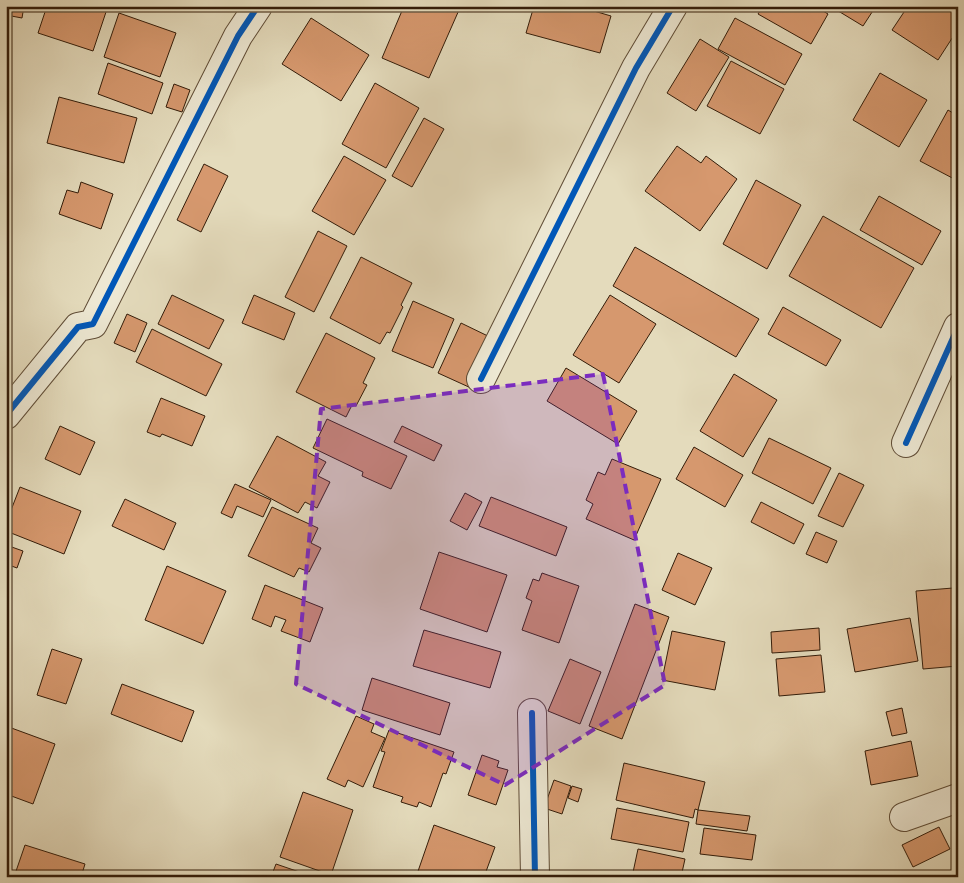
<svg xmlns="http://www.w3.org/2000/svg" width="964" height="883" font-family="'Libre Bodoni',serif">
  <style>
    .building { fill: #d6986e; stroke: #331c09 }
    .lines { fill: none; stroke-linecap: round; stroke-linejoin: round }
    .minor-casing { stroke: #5f4c36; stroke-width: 30 }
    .minor { stroke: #ede8d3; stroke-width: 28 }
    .cycleway-casing { stroke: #ede8d3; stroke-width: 9 }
    .cycleway { stroke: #0057b8; stroke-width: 6 }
    .marked { fill: #7b2cbf; fill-opacity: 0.2; stroke: #7b2cbf; stroke-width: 4; stroke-dasharray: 10 6; stroke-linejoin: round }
  </style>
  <rect width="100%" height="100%" fill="#e4dbbc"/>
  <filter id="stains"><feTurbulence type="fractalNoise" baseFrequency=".004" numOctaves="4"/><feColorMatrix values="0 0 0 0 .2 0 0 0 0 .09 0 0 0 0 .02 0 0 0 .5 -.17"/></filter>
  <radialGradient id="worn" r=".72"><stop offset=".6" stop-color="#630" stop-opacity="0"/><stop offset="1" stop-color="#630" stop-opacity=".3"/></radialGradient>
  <g class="building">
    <polygon points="6,6 24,6 22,18 6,15"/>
    <polygon points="47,6 108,6 93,51 38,33"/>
    <polygon points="404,6 451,6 459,10 429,78 382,58"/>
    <polygon points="534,6 577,6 611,16 600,53 526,33"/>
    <polygon points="763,6 815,6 828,14 811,44 758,14"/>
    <polygon points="830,6 876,6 863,26"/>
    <polygon points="908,6 958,6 958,29 938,60 892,30"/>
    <polygon points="119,13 176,33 160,77 104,57"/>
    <polygon points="311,18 369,55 341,101 282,64"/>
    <polygon points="735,18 802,54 785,85 718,49"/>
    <polygon points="700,39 729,57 696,111 667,93"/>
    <polygon points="731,61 784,89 760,134 707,106"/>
    <polygon points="108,63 163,83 152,114 98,94"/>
    <polygon points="880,73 927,100 899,147 853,120"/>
    <polygon points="375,83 419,108 386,168 342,144"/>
    <polygon points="174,84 190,90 182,112 166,107"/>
    <polygon points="59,97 137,118 124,163 47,143"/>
    <polygon points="948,110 958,116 958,181 920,161"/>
    <polygon points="424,118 444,129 412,187 392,176"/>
    <polygon points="677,146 701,163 706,156 737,179 700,231 645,191"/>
    <polygon points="344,156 386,180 354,235 312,211"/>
    <polygon points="204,164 228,176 201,232 177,220"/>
    <polygon points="756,180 801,205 767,269 723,244"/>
    <polygon points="81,182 113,194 101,229 59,214 67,190 78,193"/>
    <polygon points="879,196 941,231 922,265 860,230"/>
    <polygon points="823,216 914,268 881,328 789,276"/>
    <polygon points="318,231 347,246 314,312 285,297"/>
    <polygon points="635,247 759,319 736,357 613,286"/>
    <polygon points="361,257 412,283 401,305 403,307 390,333 387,332 380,344 330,318"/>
    <polygon points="172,295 224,320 209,349 158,324"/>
    <polygon points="254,295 295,313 284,340 242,323"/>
    <polygon points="610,295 656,324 619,383 573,355"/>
    <polygon points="413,301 454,319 433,368 392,351"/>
    <polygon points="783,307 841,340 826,366 768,334"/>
    <polygon points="127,314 147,323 135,352 114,343"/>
    <polygon points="461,323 492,338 471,388 438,373"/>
    <polygon points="152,329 222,364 206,396 136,362"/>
    <polygon points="326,333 375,358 363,383 367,385 356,406 352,405 346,417 296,392"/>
    <polygon points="566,368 637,411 618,444 547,401"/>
    <polygon points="734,374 777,400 743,457 700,431"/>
    <polygon points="161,398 205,416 192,446 162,434 160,437 147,432"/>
    <polygon points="327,419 407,456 391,489 362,476 363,472 313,448"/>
    <polygon points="60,426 95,442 80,475 45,459"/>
    <polygon points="402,426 442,445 434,461 394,442"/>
    <polygon points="277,436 326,462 318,476 330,482 317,508 305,502 298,513 249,487"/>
    <polygon points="769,438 831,468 813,504 752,473"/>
    <polygon points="694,447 743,475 725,507 676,479"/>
    <polygon points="612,459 661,479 634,540 586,519 593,504 586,500 598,472 605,475"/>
    <polygon points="839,473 864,485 843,527 818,516"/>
    <polygon points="235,484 271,500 263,517 237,506 232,518 221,513"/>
    <polygon points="20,487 81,511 64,554 6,531 6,523"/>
    <polygon points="465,493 482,502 467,530 450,521"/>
    <polygon points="491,497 567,527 556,556 479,526"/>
    <polygon points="125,499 176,523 164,550 112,526"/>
    <polygon points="761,502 804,524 794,544 751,522"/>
    <polygon points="272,507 318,528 311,543 321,548 309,572 299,568 294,577 248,556"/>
    <polygon points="816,532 837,541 827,563 806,554"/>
    <polygon points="6,545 23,551 17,568 6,564"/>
    <polygon points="439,552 507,575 487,632 420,609"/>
    <polygon points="678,553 712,568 695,605 662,590"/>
    <polygon points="167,566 226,591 203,644 145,620"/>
    <polygon points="542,573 579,586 559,643 522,630 532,601 526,598 533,579 539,581"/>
    <polygon points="265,585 323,608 310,642 281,631 286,620 275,616 271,627 252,619"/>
    <polygon points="953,588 958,637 958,666 923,669 916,591"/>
    <polygon points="635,604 669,617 622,739 589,726"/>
    <polygon points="910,618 918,661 855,672 847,629"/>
    <polygon points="819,628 820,650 772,653 771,632"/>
    <polygon points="424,630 501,652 490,688 413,666"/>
    <polygon points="672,631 725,642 715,690 662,680"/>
    <polygon points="52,649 82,659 66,704 37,695"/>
    <polygon points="821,655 825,692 779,696 776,659"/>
    <polygon points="570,659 601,672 580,724 548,711"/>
    <polygon points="372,678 450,703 440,735 362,710"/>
    <polygon points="122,684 194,711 182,742 111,714"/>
    <polygon points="902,708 907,733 892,736 886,712"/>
    <polygon points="356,716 374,724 371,732 385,738 363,787 348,780 345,787 327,779"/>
    <polygon points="6,726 55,744 33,804 6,794"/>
    <polygon points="389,730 454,752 446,774 443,773 431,807 419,802 417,807 401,802 403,797 373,787 385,752 381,751"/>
    <polygon points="911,741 918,776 871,785 865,751"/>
    <polygon points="482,755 499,761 497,767 508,770 496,805 468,795"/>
    <polygon points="624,763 705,782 698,810 695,809 693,818 616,800"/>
    <polygon points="554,780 571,786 562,814 544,808"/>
    <polygon points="572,786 582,789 578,802 568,798"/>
    <polygon points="303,792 353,810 331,875 280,857"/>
    <polygon points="617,808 689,822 683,852 611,839"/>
    <polygon points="698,810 750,816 747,831 696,824"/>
    <polygon points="434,825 495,847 484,877 416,877"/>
    <polygon points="939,827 950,849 913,867 902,845"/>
    <polygon points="704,828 756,835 752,860 700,854"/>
    <polygon points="25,845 85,864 81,877 14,877"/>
    <polygon points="638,849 685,859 681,877 632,877"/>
    <polygon points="276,864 314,877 271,877"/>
  </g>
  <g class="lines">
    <defs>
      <g id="minor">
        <polyline points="481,379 636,68 673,6"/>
        <polyline points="6,415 78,327 93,324 238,36 258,6"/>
        <polyline points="906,443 958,327"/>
        <polyline points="532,713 535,877"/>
        <polyline points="904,817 958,798"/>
      </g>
    </defs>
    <use href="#minor" class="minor-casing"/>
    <use href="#minor" class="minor"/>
    <defs>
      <g id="cycleway">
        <polyline points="481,379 636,68 673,6"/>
        <polyline points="6,415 78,327 93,324 238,36 258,6"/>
        <polyline points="906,443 958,327"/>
        <polyline points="532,713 535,877"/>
      </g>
    </defs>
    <use href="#cycleway" class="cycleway-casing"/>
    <use href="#cycleway" class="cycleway"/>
  </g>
  <path class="marked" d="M603,374L665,685L505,785L296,684L321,409Z"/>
  <rect width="964" height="883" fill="none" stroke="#e4dbbc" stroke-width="25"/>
  <rect x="8" y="8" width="949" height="868" fill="none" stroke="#331c09" stroke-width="2.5"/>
  <rect x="12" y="12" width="939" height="858" fill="none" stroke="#331c09"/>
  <rect width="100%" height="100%" filter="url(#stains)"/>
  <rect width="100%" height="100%" fill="url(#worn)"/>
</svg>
